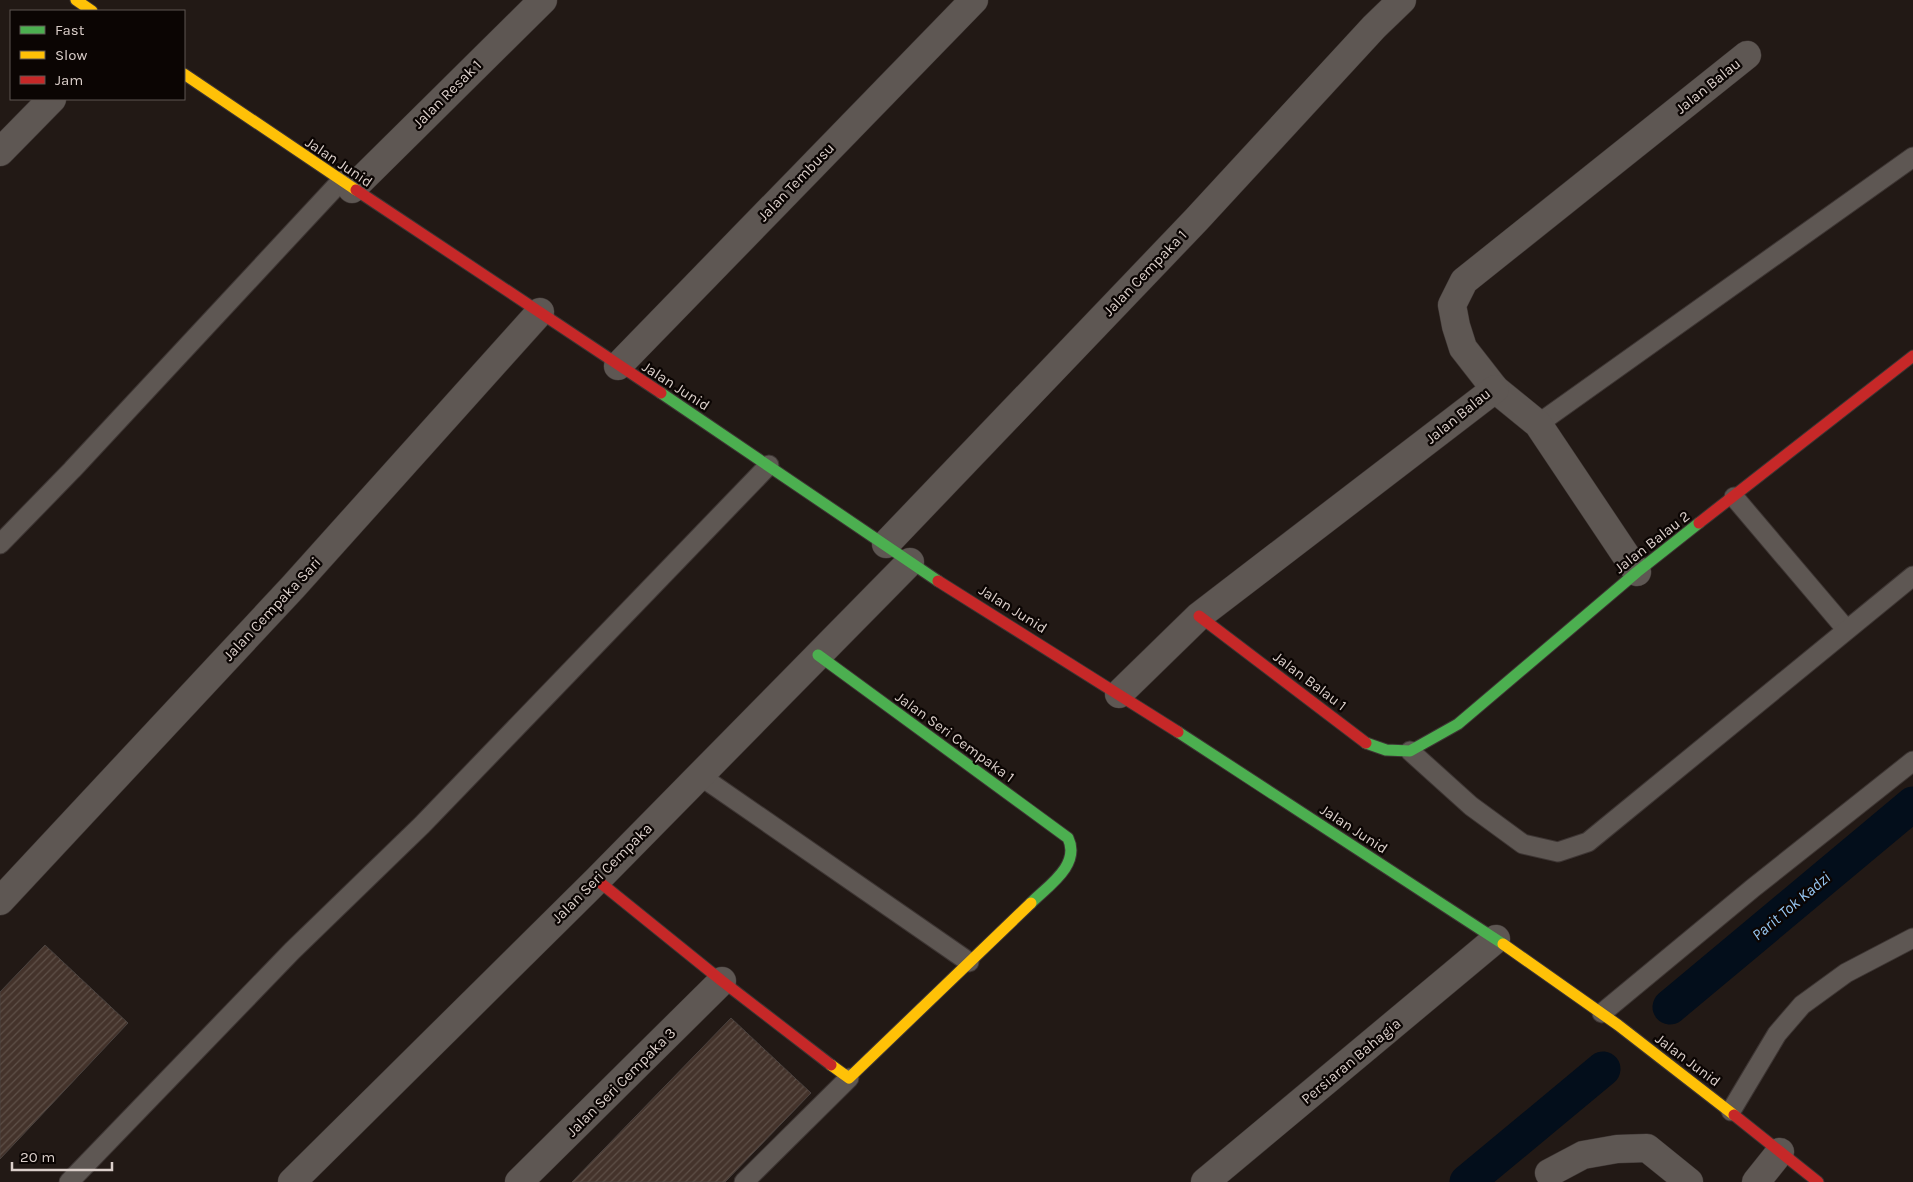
<svg xmlns="http://www.w3.org/2000/svg" width="1913" height="1182" font-family="Karla,sans-serif">
  <style>
    .lines { fill: none; stroke-linecap: round; stroke-linejoin: round }
    .canal { stroke: #030e1b; stroke-width: 35 }
    .building { fill: url(#building-hatch); stroke: #4a423f }
    .lane-casing { stroke: #3d3533; stroke-width: 21 }
    .street-casing { stroke: #3d3533; stroke-width: 29 }
    .fast-casing { stroke: #3d3533; stroke-width: 13 }
    .slow-casing { stroke: #3d3533; stroke-width: 13 }
    .jam-casing { stroke: #3d3533; stroke-width: 13 }
    .lane { stroke: #5e5753; stroke-width: 19 }
    .street { stroke: #5e5753; stroke-width: 28 }
    .fast { stroke: #4caf50; stroke-width: 11 }
    .slow { stroke: #ffc107; stroke-width: 11 }
    .jam { stroke: #c62828; stroke-width: 11 }
    .labels { text-anchor: middle; dominant-baseline: central; stroke-width: 4.5; stroke-linejoin: round; paint-order: stroke }
    .street-label { font-size: 15px; fill: #dbcfca; stroke: #0b0503 }
    .water-label { font-size: 16px; font-style: italic; fill: #96c6f2; stroke: #0b0503 }
  </style>
  <defs>
    <pattern id="building-hatch" width="6" height="6" patternUnits="userSpaceOnUse" patternTransform="scale(1.25)"><rect width="6" height="6" fill="#44332b"/><path d="M-1 1l2-2M0 6l6-6M5 7l2-2" fill="none" stroke="#5e5048"/></pattern>
  </defs>
  <rect width="100%" height="100%" fill="#221915"/>
  <g class="lines">
    <g class="canal">
      <polyline points="1670,1007 1913,804"/>
      <polyline points="1467,1182 1603,1069"/>
    </g>
  </g>
  <g class="building">
    <polygon points="45,945 128,1023 0,1159 0,992"/>
    <polygon points="731,1018 811,1093 725,1182 572,1182"/>
  </g>
  <g class="lines">
    <defs>
      <g id="lane">
        <polyline points="1538,424 1913,157"/>
        <polyline points="1734,497 1846,629"/>
        <polyline points="0,544 72,470 341,181"/>
        <polyline points="1410,751 1471,806 1523,844 1558,852 1588,842 1913,576"/>
        <polyline points="699,775 969,962"/>
        <polyline points="1602,1013 1753,888 1913,761"/>
        <polyline points="1731,1111 1777,1034 1802,1005 1846,973 1913,938"/>
        <polyline points="69,1182 292,951 422,825 769,465"/>
        <polyline points="744,1182 849,1078"/>
      </g>
      <g id="street">
        <polyline points="0,152 52,99"/>
        <polyline points="352,189 543,0"/>
        <polyline points="618,366 974,0"/>
        <polyline points="886,544 1196,220 1374,27 1402,0"/>
        <polyline points="1637,572 1538,424 1495,389 1463,348 1456,326 1452,305 1464,281 1747,55"/>
        <polyline points="1119,694 1199,616 1495,389"/>
        <polyline points="0,901 293,587 540,312"/>
        <polyline points="1549,1173 1583,1155 1617,1149 1647,1148 1689,1182"/>
        <polyline points="292,1182 597,880 910,562"/>
        <polyline points="519,1182 722,981"/>
        <polyline points="1205,1182 1496,939"/>
        <polyline points="1756,1182 1780,1152"/>
      </g>
      <g id="fast">
        <polyline points="661,393 938,581"/>
        <path d="M818,655L1068,838C1081,865 1048,886 1031,903"/>
        <polyline points="1178,732 1503,944"/>
        <polyline points="1366,743 1386,750 1410,751 1458,724 1637,572 1699,523"/>
      </g>
      <g id="slow">
        <polyline points="76,0 92,11"/>
        <polyline points="184,74 356,190"/>
        <polyline points="1503,944 1618,1025 1734,1115"/>
        <polyline points="831,1065 849,1078 1031,903"/>
      </g>
      <g id="jam">
        <polyline points="356,190 661,393"/>
        <polyline points="1699,523 1913,356"/>
        <polyline points="938,581 1178,732"/>
        <polyline points="1199,616 1366,743"/>
        <polyline points="597,880 722,981 831,1065"/>
        <polyline points="1734,1115 1818,1182"/>
      </g>
    </defs>
    <use href="#lane" class="lane-casing"/>
    <use href="#street" class="street-casing"/>
    <use href="#fast" class="fast-casing"/>
    <use href="#slow" class="slow-casing"/>
    <use href="#jam" class="jam-casing"/>
    <use href="#lane" class="lane"/>
    <use href="#street" class="street"/>
    <use href="#fast" class="fast"/>
    <use href="#slow" class="slow"/>
    <use href="#jam" class="jam"/>
  </g>
  <g class="labels">
    <g class="street-label">
      <text transform="translate(1708 86) rotate(-39)">Jalan Balau</text>
      <text transform="translate(447 94) rotate(-45)">Jalan Resak 1</text>
      <text transform="translate(339 162) rotate(34)">Jalan Junid</text>
      <text transform="translate(796 182) rotate(-46)">Jalan Tembusu</text>
      <text transform="translate(1145 273) rotate(-46)">Jalan Cempaka 1</text>
      <text transform="translate(676 386) rotate(33)">Jalan Junid</text>
      <text transform="translate(1458 416) rotate(-39)">Jalan Balau</text>
      <text transform="translate(1652 542) rotate(-38)">Jalan Balau 2</text>
      <text transform="translate(272 609) rotate(-47)">Jalan Cempaka Sari</text>
      <text transform="translate(1013 609) rotate(32)">Jalan Junid</text>
      <text transform="translate(1310 681) rotate(37)">Jalan Balau 1</text>
      <text transform="translate(955 737) rotate(36)">Jalan Seri Cempaka 1</text>
      <text transform="translate(1354 829) rotate(33)">Jalan Junid</text>
      <text transform="translate(602 873) rotate(-45)">Jalan Seri Cempaka</text>
      <text transform="translate(1688 1060) rotate(37)">Jalan Junid</text>
      <text transform="translate(1351 1061) rotate(-40)">Persiaran Bahagia</text>
      <text transform="translate(621 1082) rotate(-45)">Jalan Seri Cempaka 3</text>
    </g>
    <g class="water-label">
      <text transform="translate(1791 906) rotate(-40)">Parit Tok Kadzi</text>
    </g>
  </g>
  <rect x="10" y="10" width="175" height="90" fill="#0b0503" stroke="#5e5653"/>
  <rect x="20" y="26" width="25" height="8" fill="#4caf50" stroke="#5e5653"/>
  <text x="55" y="35" font-size="15" fill="#dbcfca">Fast</text>
  <rect x="20" y="51" width="25" height="8" fill="#ffc107" stroke="#5e5653"/>
  <text x="55" y="60" font-size="15" fill="#dbcfca">Slow</text>
  <rect x="20" y="76" width="25" height="8" fill="#c62828" stroke="#5e5653"/>
  <text x="55" y="85" font-size="15" fill="#dbcfca">Jam</text>
  <path d="M12 1162v8h100v-8" fill="none" stroke="#dbcfca" stroke-width="2.5"/>
  <text x="20" y="1162" font-size="15" fill="#dbcfca" stroke="#0b0503" stroke-width="4" paint-order="stroke">20 m</text>
</svg>
